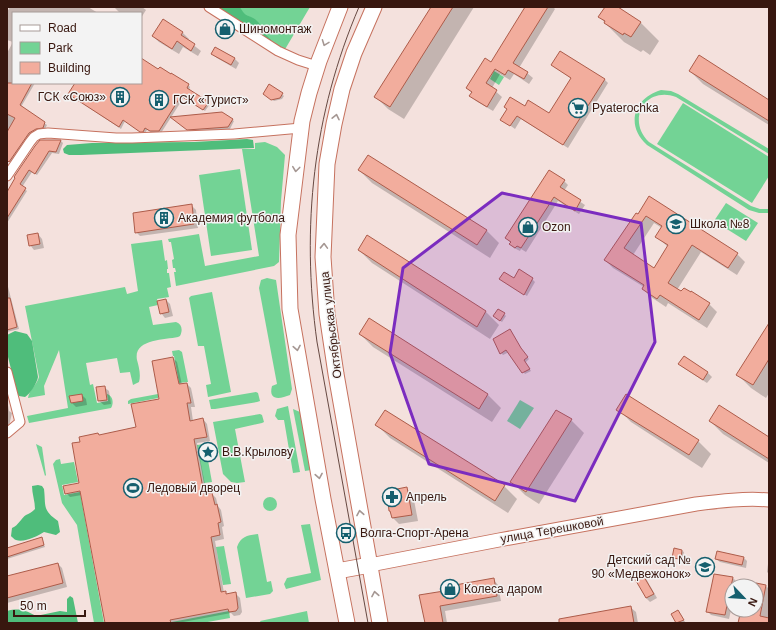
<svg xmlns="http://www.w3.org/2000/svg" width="776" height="630" font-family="Helvetica,sans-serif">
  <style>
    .green { fill: #73d395 }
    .forest { fill: #4fbd7b }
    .shadow { fill: #0003; fill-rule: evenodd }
    .building { fill: #f2ad9d; stroke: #ad5c4a; fill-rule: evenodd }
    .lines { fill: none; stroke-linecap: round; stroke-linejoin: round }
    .street-casing { stroke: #c6725f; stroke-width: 11 }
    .secondary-casing { stroke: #c6725f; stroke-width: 15 }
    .primary-casing { stroke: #c6725f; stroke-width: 17 }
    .street { stroke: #fff; stroke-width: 9 }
    .secondary { stroke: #fff; stroke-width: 13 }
    .primary { stroke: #fff; stroke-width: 15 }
    .tram { stroke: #674942; stroke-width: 1 }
    .oneway { stroke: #a59793 }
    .marked { fill: #7b2cbf; fill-opacity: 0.2; stroke: #7b2cbf; stroke-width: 3; stroke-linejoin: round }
    .labels { text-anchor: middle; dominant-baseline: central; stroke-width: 3; stroke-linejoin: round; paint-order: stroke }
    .poi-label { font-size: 12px; fill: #38170f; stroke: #f3f3f3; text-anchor: start }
    .street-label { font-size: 12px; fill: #38170f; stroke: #f3f3f3 }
  </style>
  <rect width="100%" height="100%" fill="#f4e1dd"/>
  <g class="green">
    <polygon points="215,7 310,7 284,51"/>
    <polygon points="494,71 504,77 499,85 490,79"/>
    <path d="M661,90L671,91L678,94L769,149V154L676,97C645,86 626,120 649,142L751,206L760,209H769V213H759L749,210L647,145C625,125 634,98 661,90Z"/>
    <polygon points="683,103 769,157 769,176 752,203 657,144"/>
    <polygon points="265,142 277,147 285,155 281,201 279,262 274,266 176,286 174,272 176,272 175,268 173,268 172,260 174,259 171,242 169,242 168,239 199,234 205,266 259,256 242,149 255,149 255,143"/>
    <polygon points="240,169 252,250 211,256 199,175"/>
    <polygon points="726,203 758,223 746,241 714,221"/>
    <path d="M162,240L165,261L167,260L168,269H167V273H169L171,287L167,288L169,297L157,299L158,305L149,307L153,325L176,322C182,324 183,330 180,336L178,337C164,340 133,339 137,360C139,367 141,375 139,382L133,385L130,372L120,373L117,358L86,363L90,385L93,384L97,403L108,401L107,394C113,396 114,403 111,408L29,423L27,416L68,408L59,350L44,386L45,395L28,398C29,390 37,385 39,377L25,306L125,287L127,294L138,291L131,244Z"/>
    <path d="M267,278L276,280L292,389L290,395C280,399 268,401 272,386L277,384L259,288L261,280Z"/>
    <polygon points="212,292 231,392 208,397 206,385 211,384 204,346 198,346 189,298 191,296"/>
    <polygon points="179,350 182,352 188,382 179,383 174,356 173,356 172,351"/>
    <polygon points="256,392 258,393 260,401 257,402 215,409 211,409 209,400"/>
    <polygon points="158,394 158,398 128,404 128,401 131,399"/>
    <polygon points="520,400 534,408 520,429 507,421"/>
    <polygon points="288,406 300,472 293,473 284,420 278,420 275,416 277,409"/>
    <polygon points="293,409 300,412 311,470 305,471"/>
    <polygon points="260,414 262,415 264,422 262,423 235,429 245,482 237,483 231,482 223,474 213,422"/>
    <polygon points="36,444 42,447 46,475 45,476"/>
    <polygon points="205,444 212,482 204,483 197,445"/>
    <polygon points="60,459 61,464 74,462 78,482 62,485 64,495 80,492 104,623 94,623 77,525 62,503 53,464 56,460"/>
    <circle cx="270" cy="504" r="7"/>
    <polygon points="310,524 321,580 286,589 284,584 287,578 311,573 301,525"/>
    <path d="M258,534L267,582L271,581L273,591L270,594L246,598L237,547C241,536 248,535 258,534Z"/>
    <polygon points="224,546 231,584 223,585 216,547"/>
    <polygon points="229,611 230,618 202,623 172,623 172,622"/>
    <polygon points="307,611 309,623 261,623 260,621"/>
  </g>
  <g class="forest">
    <path d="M216,7H240C246,19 250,14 257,21C261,24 261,29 264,32C267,37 272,39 274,45Z"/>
    <polygon points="247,139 253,140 254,148 81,155 69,155 64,153 63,149 67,145 92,143 194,142"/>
    <path d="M15,331L27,334L32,341L38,377C37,383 30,394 25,397L19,396L17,393L7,353V335Z"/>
    <path d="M38,485L42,486L44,489C46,506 42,510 58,521L60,532L56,535L44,532C38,536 24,543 16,540C15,540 11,536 11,536L12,528C19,525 21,518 26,515C30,513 32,512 35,509C35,501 32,494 32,486Z"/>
    <path d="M70,596L73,598L78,623H7V611C19,608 25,610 36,616L60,611L67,612V599Z"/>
  </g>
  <g class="shadow">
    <polygon points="10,7 88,7 98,13 13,13 13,83 35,83 21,107 47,125 45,129 12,163 7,160 7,53 13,42 7,40 7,12"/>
    <polygon points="114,7 142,7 146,10 141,18 141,13 120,13"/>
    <polygon points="432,7 474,7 404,119 388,109 375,96"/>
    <polygon points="526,7 553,7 555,9 519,68 527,73 533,78 529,84 514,74 510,80 500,74 492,88 502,97 493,111 476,101 471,96 472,93 467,88 491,63"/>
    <polygon points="606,7 616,7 640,22 659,41 650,55 643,50 641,52 624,42 605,23 600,17"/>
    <polygon points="182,32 189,39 187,40 201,51 198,56 183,47 179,54 159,42 153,36"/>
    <polygon points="216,48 235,59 239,63 236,69 217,58 212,54"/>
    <polygon points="141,59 159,71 171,75 172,74 188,85 190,87 189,90 210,104 205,111 184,97 161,133 153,133 147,130 145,133 143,133 125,121 121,129 69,94 76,83 141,83"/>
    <polygon points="552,65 604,79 608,83 568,148 521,119 515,129 501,119 508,109 525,107 550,115 572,79"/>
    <polygon points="690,71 769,101 769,125 703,84"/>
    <polygon points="270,85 284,96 282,99 274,101 266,95"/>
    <polygon points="172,118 232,120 234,121 230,129 190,131"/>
    <polygon points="40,141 61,141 63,143 59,154 52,153 37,175 32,172 22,187 27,191 7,223 7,193"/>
    <polygon points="359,170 486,230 499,243 490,258 372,183"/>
    <polygon points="564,181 568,185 564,191 585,205 579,214 558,201 526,252 521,249 520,251 514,248 507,238"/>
    <path d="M650,198L737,254L745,262L737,275L701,252L677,290L709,304L717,312L707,328L668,303L666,307L651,297L643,289L644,287L613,268L605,260L638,216ZM654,223L662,228L656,236L668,247L654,269L633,255Z"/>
    <polygon points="191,205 196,210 198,228 140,236 136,232"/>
    <polygon points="38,234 42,239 44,248 34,250 30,245"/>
    <polygon points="368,237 486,312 499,325 490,339 372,263 359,250"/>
    <polygon points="532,279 535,282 527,296 503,281"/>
    <polygon points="7,283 19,329 7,332"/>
    <polygon points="166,300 170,304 173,316 165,318 161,313"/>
    <polygon points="504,314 506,316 502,322 496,318"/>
    <polygon points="369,320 488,395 501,408 492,422 373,347 360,334"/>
    <polygon points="769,325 769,393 766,398 751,388 738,375"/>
    <polygon points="510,330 522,351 529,359 525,363 531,371 525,374 509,352 503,355 501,353"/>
    <polygon points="173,358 177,362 182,385 187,384 191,388 195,407 191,407 193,421 203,419 207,424 210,441 197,443 207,495 212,494 216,498 218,506 221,510 224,526 222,527 224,539 215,541 224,593 228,595 236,594 240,598 242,612 240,615 234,616 231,613 178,623 106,623 82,495 70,497 66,493 80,484 81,442 100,436 137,428 160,400"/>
    <polygon points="680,364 707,372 712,377 707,383 684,368"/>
    <polygon points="104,387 109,391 111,404 104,405 99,401"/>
    <polygon points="82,395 86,399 87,405 76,407 72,403"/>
    <polygon points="7,399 9,411 12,413 9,426 7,427"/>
    <polygon points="618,409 698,441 711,454 702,468 631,422"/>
    <polygon points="571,420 584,433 539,504 525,495 512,482"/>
    <polygon points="710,421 769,438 769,463 723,434"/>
    <polygon points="377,425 504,486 517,499 508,513 390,438"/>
    <polygon points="406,488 413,495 418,521 399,524 393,518"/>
    <polygon points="41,538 45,547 7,559 7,549"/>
    <polygon points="675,549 682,551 684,552 682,560 675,559 673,557"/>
    <polygon points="744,558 747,561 746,568 720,562 716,559"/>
    <polygon points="58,564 62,568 67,587 7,603 7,577"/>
    <polygon points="768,564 769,565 769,574 767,572"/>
    <polygon points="640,571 644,575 657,598 650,602 646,598"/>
    <polygon points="733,578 737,582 736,586 732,586 732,606 729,619 711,615 707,611"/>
    <polygon points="493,579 498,585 501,601 445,611 447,623 426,623 445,591"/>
    <polygon points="748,582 766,586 769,589 768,599 769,600 769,623 739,623 742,610 756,610 756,586 747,586"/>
    <polygon points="630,607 636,612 638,623 567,623"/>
    <polygon points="678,611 685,622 682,623 677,623 672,614"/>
  </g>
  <g class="building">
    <polygon points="431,7 453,7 390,107 374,97"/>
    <polygon points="525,7 548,7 513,63 528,72 524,79 508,70 505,75 495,69 486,83 497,90 487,107 469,96 472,92 466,88 485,58 491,62"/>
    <polygon points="605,7 618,7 641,22 631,37 624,33 623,35 604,23 605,21 598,17"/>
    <polygon points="163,19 183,32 181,35 195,44 191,51 177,41 172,49 152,36"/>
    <polygon points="215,47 235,58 231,65 211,54"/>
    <polygon points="560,51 605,79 563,145 517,116 510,126 500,120 507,109 504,107 510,97 525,106 528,100 549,113 571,78 551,65"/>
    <polygon points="699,55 769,100 769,121 689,71"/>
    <polygon points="141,58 158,69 160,67 171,74 171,73 189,84 187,88 209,102 203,110 181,96 159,131 150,131 145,128 143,132 140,132 123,120 119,127 68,94 75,83 141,83"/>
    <polygon points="7,83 32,83 20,105 45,122 43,128 36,129 29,133 9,162 7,160 7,132 15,118 7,114"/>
    <polygon points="269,84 283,93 280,98 271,100 263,94"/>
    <polygon points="222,112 233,119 228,127 187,130 170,117"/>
    <polygon points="40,140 61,140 56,152 49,151 35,174 29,170 20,184 26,188 7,218 7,192 15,178 14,177 20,168 35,146"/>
    <polygon points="368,155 487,230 477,245 358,170"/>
    <polygon points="549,170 565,180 560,187 581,200 575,211 554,197 521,248 517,246 515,248 509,244 511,242 505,238"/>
    <path d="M649,196L738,253L728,268L692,245L668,283L681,291L684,288L691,292V291L710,303L699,320L660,295L657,299L642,289L644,285L604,260L636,213L638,214ZM646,216L662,226L655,237L668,245L654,268L624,248Z"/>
    <polygon points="192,204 194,224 135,233 133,213"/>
    <polygon points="38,233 40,244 29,246 27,235"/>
    <polygon points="367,235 486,311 477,327 358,250"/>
    <polygon points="519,269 533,278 524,295 499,279 504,272 514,278"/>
    <polygon points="7,298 10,298 17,327 7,330"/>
    <polygon points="166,299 169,312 160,314 157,301"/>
    <polygon points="498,309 505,313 500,321 493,316"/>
    <polygon points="369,318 488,394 479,409 359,334"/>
    <polygon points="769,323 769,359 753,385 736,375"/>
    <polygon points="510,329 521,348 528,357 524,360 530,369 522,373 506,350 500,354 493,339"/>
    <polygon points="684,356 708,372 703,380 678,364"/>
    <polygon points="173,357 179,384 187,383 191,403 187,403 190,421 203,418 207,437 194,439 204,494 212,493 215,505 217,504 221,522 218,523 220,535 211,537 221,592 226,591 226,594 236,592 238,608 236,611 229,612 228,609 170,620 171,623 105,623 80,491 65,494 63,486 79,483 72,443 80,442 79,437 98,433 99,435 136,427 131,404 159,399 152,361"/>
    <polygon points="105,386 107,400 98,401 96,387"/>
    <polygon points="82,394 83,401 71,403 69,396"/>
    <polygon points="626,394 699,440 689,455 616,410"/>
    <polygon points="719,405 769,437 769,459 709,421"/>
    <polygon points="385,410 505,485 495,501 375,425"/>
    <polygon points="556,410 572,419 526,492 510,482"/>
    <polygon points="407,487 412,515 392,518 390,511 389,511 387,491"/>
    <polygon points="42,537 44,545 7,557 7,548"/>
    <polygon points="674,548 682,550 681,559 672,558"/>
    <polygon points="717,551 744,557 742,565 715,559"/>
    <polygon points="58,563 63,583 7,598 7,576"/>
    <polygon points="640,570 654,594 646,598 632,574"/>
    <polygon points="714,574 733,577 725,615 706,612"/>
    <polygon points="494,578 497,596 440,606 443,623 425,623 419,595 444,591 444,587"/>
    <polygon points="756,583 766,585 760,616 769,618 769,623 738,623 741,610 756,610"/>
    <polygon points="631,606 634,623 559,623 559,619"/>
    <polygon points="678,610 684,620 676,623 671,614"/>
  </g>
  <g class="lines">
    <defs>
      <g id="street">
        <polyline points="209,7 278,51 298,60 317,66"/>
        <polyline points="7,176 30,142 34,137 39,134 48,133 116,138 132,138 234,134 301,128"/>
        <polyline points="7,372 20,422 7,433"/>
      </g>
      <path id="secondary" d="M370,565L499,540L696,504C720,501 745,498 769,500"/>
      <g id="primary">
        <polyline points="340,7 319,61 309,93 302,121 288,235 290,309 323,499 347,623"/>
        <polyline points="374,7 354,53 342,89 334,124 327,164 323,257 327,314 336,374 380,623"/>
        <polyline points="337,571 370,565"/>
      </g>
    </defs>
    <use href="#street" class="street-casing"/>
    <use href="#secondary" class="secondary-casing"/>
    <use href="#primary" class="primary-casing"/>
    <use href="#street" class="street"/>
    <use href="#secondary" class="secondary"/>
    <use href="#primary" class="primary"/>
    <path class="tram" d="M359,7C313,114 301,227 317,342L368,623"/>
  </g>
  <defs><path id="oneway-chevron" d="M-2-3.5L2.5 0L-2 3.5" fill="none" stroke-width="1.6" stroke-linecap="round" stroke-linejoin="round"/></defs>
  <g class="oneway">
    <use href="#oneway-chevron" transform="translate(325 43) rotate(111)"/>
    <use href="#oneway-chevron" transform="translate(336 117) rotate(-78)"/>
    <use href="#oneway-chevron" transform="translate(296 169) rotate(97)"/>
    <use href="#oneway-chevron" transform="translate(324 246) rotate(-88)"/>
    <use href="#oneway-chevron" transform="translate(297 348) rotate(80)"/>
    <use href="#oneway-chevron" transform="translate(319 476) rotate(80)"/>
    <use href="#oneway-chevron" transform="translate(360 513) rotate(-100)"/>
    <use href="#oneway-chevron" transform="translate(375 594) rotate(-100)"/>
  </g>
  <path class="marked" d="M502,193L641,223L655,342L575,501L429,464L390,353L403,268Z"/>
  <defs>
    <symbol id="shop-ring" viewBox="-11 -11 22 22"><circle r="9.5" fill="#f3f3f3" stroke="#155f6e" stroke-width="1.5"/><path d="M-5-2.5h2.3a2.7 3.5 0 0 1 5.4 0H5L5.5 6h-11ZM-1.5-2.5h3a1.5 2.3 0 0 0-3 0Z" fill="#155f6e"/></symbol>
    <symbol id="building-ring" viewBox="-11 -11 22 22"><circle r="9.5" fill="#f3f3f3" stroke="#155f6e" stroke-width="1.5"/><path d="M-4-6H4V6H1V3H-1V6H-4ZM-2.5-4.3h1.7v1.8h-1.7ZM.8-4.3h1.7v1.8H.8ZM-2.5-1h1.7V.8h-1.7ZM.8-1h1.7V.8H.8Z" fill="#155f6e"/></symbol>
    <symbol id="supermarket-ring" viewBox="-11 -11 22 22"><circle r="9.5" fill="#f3f3f3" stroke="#155f6e" stroke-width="1.5"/><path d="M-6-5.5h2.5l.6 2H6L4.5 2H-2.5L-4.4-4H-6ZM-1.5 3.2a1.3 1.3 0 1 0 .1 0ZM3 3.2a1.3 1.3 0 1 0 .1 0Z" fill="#155f6e"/></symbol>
    <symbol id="school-ring" viewBox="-11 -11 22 22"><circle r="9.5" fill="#f3f3f3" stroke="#155f6e" stroke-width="1.5"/><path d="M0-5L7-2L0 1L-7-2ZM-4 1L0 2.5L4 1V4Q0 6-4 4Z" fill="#155f6e"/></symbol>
    <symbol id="sight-ring" viewBox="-11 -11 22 22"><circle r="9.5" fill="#f3f3f3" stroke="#155f6e" stroke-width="1.5"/><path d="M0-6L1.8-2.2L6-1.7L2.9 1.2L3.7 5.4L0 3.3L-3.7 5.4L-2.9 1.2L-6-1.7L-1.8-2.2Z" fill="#155f6e"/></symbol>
    <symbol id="stadium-ring" viewBox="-11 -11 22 22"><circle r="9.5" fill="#f3f3f3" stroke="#155f6e" stroke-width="1.5"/><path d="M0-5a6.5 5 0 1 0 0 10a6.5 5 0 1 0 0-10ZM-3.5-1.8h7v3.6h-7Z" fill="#155f6e"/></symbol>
    <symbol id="pharmacy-ring" viewBox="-11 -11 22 22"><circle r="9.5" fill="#f3f3f3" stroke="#155f6e" stroke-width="1.5"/><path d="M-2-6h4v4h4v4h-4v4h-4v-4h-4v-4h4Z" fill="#155f6e"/></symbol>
    <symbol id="bus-ring" viewBox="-11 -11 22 22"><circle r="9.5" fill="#f3f3f3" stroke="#155f6e" stroke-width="1.5"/><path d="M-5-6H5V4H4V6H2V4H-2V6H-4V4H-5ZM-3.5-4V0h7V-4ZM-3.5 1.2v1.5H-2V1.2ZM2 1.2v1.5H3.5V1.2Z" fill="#155f6e"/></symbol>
  </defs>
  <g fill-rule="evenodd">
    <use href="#shop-ring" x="214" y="18" width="22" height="22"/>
    <use href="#building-ring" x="109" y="86" width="22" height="22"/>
    <use href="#building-ring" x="148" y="89" width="22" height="22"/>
    <use href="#supermarket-ring" x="567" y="97" width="22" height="22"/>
    <use href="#building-ring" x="153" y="207" width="22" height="22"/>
    <use href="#school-ring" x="665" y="213" width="22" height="22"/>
    <use href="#shop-ring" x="517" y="216" width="22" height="22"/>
    <use href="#sight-ring" x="197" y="441" width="22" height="22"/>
    <use href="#stadium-ring" x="122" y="477" width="22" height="22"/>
    <use href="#pharmacy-ring" x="381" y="486" width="22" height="22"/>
    <use href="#bus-ring" x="335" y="522" width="22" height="22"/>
    <use href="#school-ring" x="694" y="556" width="22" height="22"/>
    <use href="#shop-ring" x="439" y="578" width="22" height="22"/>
  </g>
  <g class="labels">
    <g class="poi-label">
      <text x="239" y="29">Шиномонтаж</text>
      <text x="106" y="97" text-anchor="end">ГСК «Союз»</text>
      <text x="173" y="100">ГСК «Турист»</text>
      <text x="592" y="108">Pyaterochka</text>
      <text x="178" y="218">Академия футбола</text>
      <text x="690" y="224">Школа №8</text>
      <text x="542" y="227">Ozon</text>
      <text x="222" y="452">В.В.Крылову</text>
      <text x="147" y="488">Ледовый дворец</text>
      <text x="406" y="497">Апрель</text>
      <text x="360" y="533">Волга-Спорт-Арена</text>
      <text x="691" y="560" text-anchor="end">Детский сад №<tspan x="691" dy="14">90 «Медвежонок»</tspan></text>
      <text x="464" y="589">Колеса даром</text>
    </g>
    <g class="street-label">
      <text transform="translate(331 325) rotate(-97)">Октябрьская улица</text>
      <text transform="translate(552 530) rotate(-10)">улица Терешковой</text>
    </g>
  </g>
  <rect width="776" height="630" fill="none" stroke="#38170f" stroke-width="16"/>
  <rect x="12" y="12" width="130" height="72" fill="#f3f3f3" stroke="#a89b98"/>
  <rect x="20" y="25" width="20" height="6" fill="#ffffff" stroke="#a89b98"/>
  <text x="48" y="32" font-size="12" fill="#38170f">Road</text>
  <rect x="20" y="42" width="20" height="12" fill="#73d395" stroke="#a89b98"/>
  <text x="48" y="52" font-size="12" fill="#38170f">Park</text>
  <rect x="20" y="62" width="20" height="12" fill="#f2ad9d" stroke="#a89b98"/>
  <text x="48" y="72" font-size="12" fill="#38170f">Building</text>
  <g transform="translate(744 598) rotate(115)"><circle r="19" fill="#f3f3f3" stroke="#a89b98"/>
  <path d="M0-3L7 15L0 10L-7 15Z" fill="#155f6e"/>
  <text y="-6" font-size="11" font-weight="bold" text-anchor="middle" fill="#38170f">N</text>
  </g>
  <path d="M14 610v6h71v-6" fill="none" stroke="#38170f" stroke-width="2"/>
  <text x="20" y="610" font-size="12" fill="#38170f" stroke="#f3f3f3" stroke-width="3" paint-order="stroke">50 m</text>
</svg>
